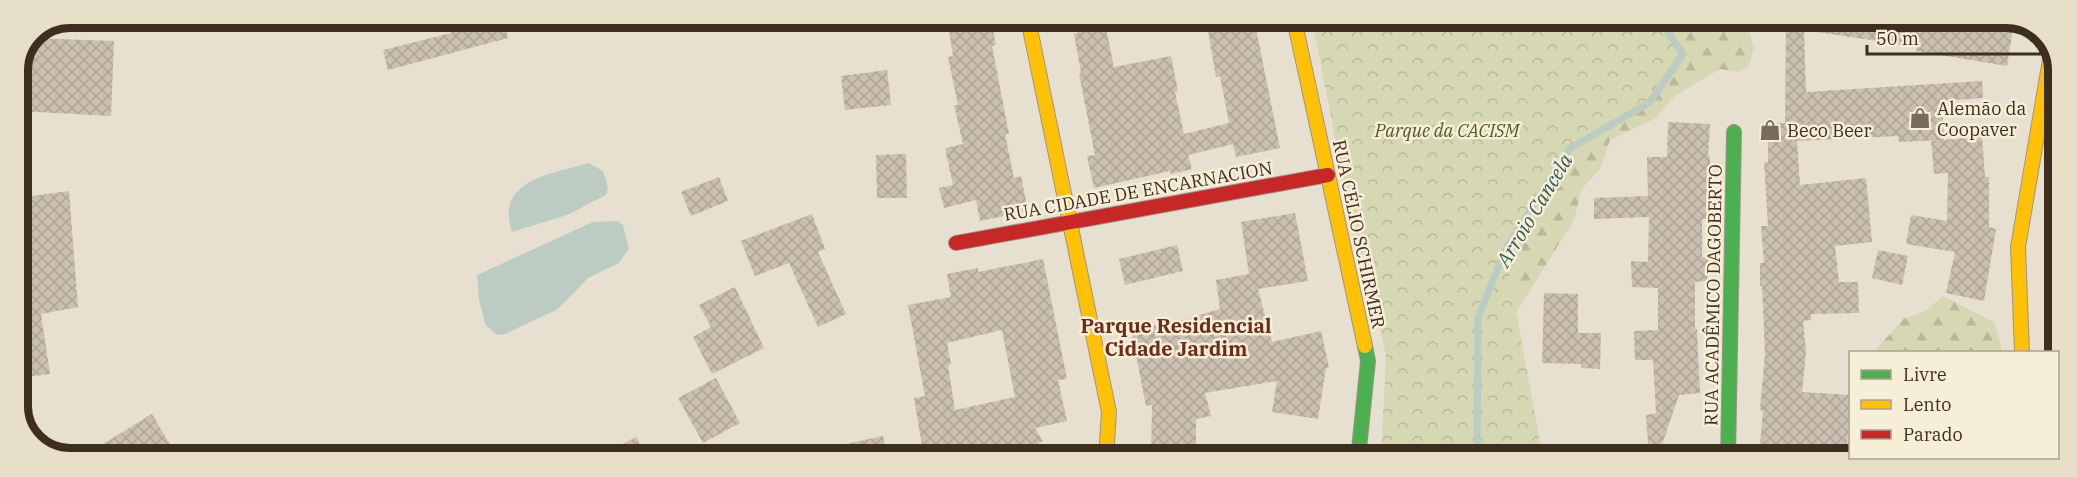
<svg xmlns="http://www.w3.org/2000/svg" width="2077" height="477" font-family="'IBM Plex Serif',serif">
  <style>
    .forest { fill: url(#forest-firs) }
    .park { fill: url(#park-crowns) }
    .water { fill: #bcccc2 }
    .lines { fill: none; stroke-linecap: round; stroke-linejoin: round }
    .stream { stroke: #bcccc2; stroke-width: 7 }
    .building { fill: url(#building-cross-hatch); fill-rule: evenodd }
    .fast-casing { stroke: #9c958a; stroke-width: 16 }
    .slow-casing { stroke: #9c958a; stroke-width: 16 }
    .jam-casing { stroke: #9c958a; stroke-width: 16 }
    .fast { stroke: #4caf50; stroke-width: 14 }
    .slow { stroke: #ffc107; stroke-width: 14 }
    .jam { stroke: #c62828; stroke-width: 14 }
    .labels { text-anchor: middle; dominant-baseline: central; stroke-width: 5; stroke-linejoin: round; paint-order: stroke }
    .poi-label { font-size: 18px; fill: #3d2e20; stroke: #f7eed8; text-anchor: start }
    .park-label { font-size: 18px; font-style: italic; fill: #4d5a26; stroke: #f7eed8 }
    .street-label { font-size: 18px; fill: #3d2e20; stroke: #f7eed8 }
    .water-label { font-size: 20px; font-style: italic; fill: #2f5d5a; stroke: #f7eed8 }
    .neighbourhood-label { font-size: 20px; font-weight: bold; fill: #6b2e1e; stroke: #f7eed8 }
    .rim { fill: none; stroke: #3d2e20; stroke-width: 8 }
  </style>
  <defs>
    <pattern id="forest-firs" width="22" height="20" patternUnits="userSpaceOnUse" patternTransform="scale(1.5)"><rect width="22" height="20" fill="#d6d7b3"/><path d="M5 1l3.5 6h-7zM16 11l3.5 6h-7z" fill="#b9b99a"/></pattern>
    <pattern id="park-crowns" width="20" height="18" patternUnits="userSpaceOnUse" patternTransform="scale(1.5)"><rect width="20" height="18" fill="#d6d7b3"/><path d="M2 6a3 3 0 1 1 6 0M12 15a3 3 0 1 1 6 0" fill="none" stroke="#b9b99a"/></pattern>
    <pattern id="building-cross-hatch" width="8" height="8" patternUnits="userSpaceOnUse" patternTransform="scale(1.5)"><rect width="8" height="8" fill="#cbbfb2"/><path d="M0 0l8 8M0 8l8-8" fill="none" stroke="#afa499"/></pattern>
  </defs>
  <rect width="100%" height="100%" fill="#e7e0d1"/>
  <g class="forest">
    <polygon points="1610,19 1746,19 1754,48 1749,66 1739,72 1720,69 1675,96 1654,119 1610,140 1600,169 1581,190 1574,220 1505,330 1392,228"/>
    <polygon points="1943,296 1994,322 2001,345 2001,352 1874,352 1903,319 1925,311"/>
  </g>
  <polygon class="park" points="1312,19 1659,19 1683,54 1649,103 1569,149 1505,250 1543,459 1381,459 1386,355 1345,189"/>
  <g class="water">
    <path d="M589,163L603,171L608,187L606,195L567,215L512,232C494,180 554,173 589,163Z"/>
    <polygon points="617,221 623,225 629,249 619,263 588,278 558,309 505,334 497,335 485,324 479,299 477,275 593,222"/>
  </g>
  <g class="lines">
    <polyline class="stream" points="1477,459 1478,318 1505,250 1569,149 1649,103 1683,54 1659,19"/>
  </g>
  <g class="building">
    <polygon points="447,18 503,18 508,38 388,70 383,50 451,33"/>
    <polygon points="947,18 991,19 996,45 992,46 1009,134 1005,134 1014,178 1021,176 1028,211 980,221 976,200 944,208 939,188 953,185 945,148 963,144 954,105 958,105 948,57 953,56"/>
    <polygon points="1075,19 1104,19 1114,67 1171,56 1178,91 1175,92 1184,134 1229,123 1220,76 1216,77 1206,19 1254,19 1280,148 1236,157 1233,144 1188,155 1192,169 1171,174 1170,171 1094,188 1087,156 1095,155 1079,74 1081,73 1074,34 1078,33"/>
    <polygon points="1786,19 1804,19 1804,21 1804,19 1951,19 2013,29 2007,66 1916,51 1917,47 1804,30 1806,92 1982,81 1983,98 1942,101 1944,140 1982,136 1985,177 1989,177 1989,227 1996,229 1984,301 1946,293 1955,252 1906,244 1911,215 1947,221 1948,173 1934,174 1931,141 1942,140 1899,142 1898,136 1797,141 1800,185 1866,178 1872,242 1835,246 1839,282 1858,282 1859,313 1811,314 1811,320 1803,321 1806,352 1802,392 1851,395 1846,457 1798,453 1798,459 1759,457 1763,411 1760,410 1765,354 1762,286 1760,286 1760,263 1764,263 1761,226 1768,226 1764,162 1768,162 1768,123 1785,123"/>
    <polygon points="32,38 114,41 111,116 18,111 18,70"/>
    <polygon points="887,70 891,105 845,110 841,76"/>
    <polygon points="1668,122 1710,124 1708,156 1710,156 1710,184 1707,184 1707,219 1702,219 1702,257 1708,257 1708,281 1695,282 1695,329 1697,329 1700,393 1679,395 1657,459 1649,459 1646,415 1656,413 1653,360 1635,360 1634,331 1658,330 1658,288 1632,287 1631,261 1648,262 1649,217 1594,219 1594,198 1648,196 1647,157 1667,157"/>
    <polygon points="906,154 907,198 877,198 876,155"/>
    <polygon points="719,177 728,201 691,216 681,192"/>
    <polygon points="69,191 78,307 41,314 50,374 18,378 18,198"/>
    <polygon points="1295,213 1308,281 1258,289 1272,342 1321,331 1329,367 1326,368 1318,419 1272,412 1277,381 1205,393 1211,416 1196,419 1196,459 1151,459 1152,405 1146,406 1131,330 1199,317 1199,315 1220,309 1216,280 1249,274 1241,222"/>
    <polygon points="812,214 825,249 818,252 846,314 818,327 789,263 755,276 741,241"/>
    <polygon points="1177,245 1183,271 1125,285 1119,259"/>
    <polygon points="1878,250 1908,256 1902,285 1872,278"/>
    <path d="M1043,259L1067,379L1058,380L1067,421L1035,428L1043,441L1012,458H924L914,398L925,396L908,305L951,297L947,274L978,268V272ZM1002,330L1015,397L955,410L948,365L951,364L947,343Z"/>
    <polygon points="735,287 764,348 712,374 693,337 711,327 699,305"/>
    <polygon points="1544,293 1578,294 1578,333 1601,333 1600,369 1581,368 1581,364 1542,363"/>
    <polygon points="716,378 740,423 703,443 678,398"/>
    <polygon points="152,414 178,458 80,458"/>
    <polygon points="883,436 888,458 819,458 818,450"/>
    <polygon points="636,437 648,458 597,458"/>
  </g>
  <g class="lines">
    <defs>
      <g id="fast">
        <polyline points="1358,459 1368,361 1365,346"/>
        <polyline points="1728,459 1734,132"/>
      </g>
      <g id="slow">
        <polyline points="1028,19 1109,412 1106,458"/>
        <polyline points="1294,19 1365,346"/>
        <polyline points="2022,352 2018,247 2052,48"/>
      </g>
      <g id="jam">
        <polyline points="956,243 1328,175"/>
        <polyline points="1964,459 1970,458"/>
      </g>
    </defs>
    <use href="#fast" class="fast-casing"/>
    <use href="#slow" class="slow-casing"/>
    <use href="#jam" class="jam-casing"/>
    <use href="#fast" class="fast"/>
    <use href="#slow" class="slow"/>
    <use href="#jam" class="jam"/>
  </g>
  <defs>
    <symbol id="shop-bare" viewBox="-9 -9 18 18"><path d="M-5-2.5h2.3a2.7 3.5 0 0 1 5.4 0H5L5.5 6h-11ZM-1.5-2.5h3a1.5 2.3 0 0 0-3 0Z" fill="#786c5e" stroke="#f7eed8" stroke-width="2.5" paint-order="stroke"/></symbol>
  </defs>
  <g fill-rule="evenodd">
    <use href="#shop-bare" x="1905" y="103" width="30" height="30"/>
    <use href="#shop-bare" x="1755" y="115" width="30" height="30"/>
  </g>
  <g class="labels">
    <g class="poi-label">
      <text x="1937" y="108">Alemão da<tspan x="1937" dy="21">Coopaver</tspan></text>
      <text x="1787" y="130">Beco Beer</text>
    </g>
    <g class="park-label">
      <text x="1447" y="130">Parque da CACISM</text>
    </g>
    <g class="street-label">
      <text transform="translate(1138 191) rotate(-10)">RUA CIDADE DE ENCARNACION</text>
      <text transform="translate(1359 234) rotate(78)">RUA CÉLIO SCHIRMER</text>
      <text transform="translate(1713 295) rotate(-89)">RUA ACADÊMICO DAGOBERTO</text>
    </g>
    <g class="water-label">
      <text transform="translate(1534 210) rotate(-59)">Arroio Cancela</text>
    </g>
    <g class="neighbourhood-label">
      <text x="1176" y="325">Parque Residencial<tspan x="1176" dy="23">Cidade Jardim</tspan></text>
    </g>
  </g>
  <path d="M0 0H2077V477H0ZM70 28H2006A42 42 0 0 1 2048 70V406A42 42 0 0 1 2006 448H70A42 42 0 0 1 28 406V70A42 42 0 0 1 70 28Z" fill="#e8dfc9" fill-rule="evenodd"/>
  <path class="rim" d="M70 28H2006A42 42 0 0 1 2048 70V406A42 42 0 0 1 2006 448H70A42 42 0 0 1 28 406V70A42 42 0 0 1 70 28Z"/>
  <rect x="1849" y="351" width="210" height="108" fill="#f7eed8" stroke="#ada18e" stroke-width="1.5"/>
  <rect x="1861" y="370" width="30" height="9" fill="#4caf50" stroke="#ada18e" stroke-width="1.5"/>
  <text x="1903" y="381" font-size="18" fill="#3d2e20">Livre</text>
  <rect x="1861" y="400" width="30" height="9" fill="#ffc107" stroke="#ada18e" stroke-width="1.5"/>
  <text x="1903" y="411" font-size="18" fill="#3d2e20">Lento</text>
  <rect x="1861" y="430" width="30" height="9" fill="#c62828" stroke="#ada18e" stroke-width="1.5"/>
  <text x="1903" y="441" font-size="18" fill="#3d2e20">Parado</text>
  <path d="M1867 45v9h174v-9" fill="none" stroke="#3d2e20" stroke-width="3"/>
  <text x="1876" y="45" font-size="18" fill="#3d2e20" stroke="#f7eed8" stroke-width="4.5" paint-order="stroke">50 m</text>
</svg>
